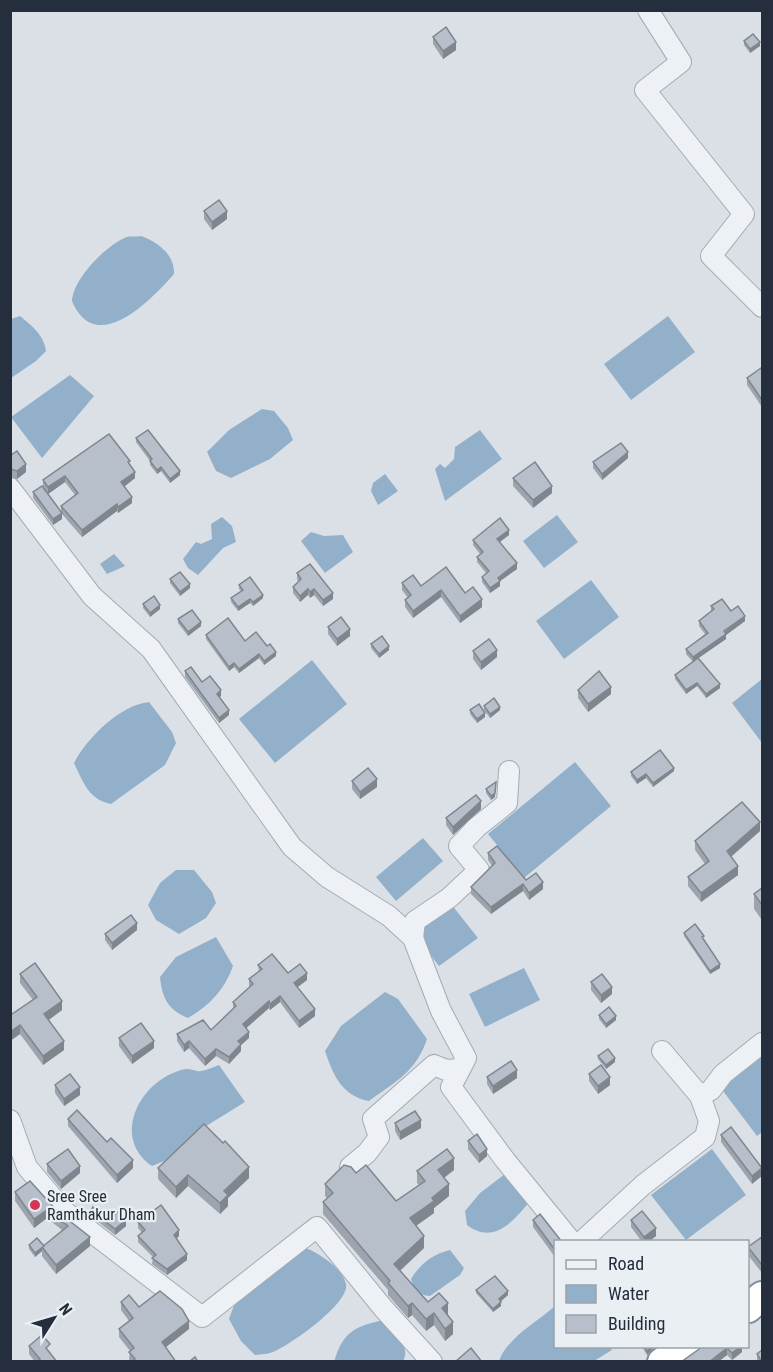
<svg xmlns="http://www.w3.org/2000/svg" width="773" height="1372" font-family="'Roboto Condensed',sans-serif">
  <style>
    .water { fill: #92b0ca }
    .lines { fill: none; stroke-linecap: round; stroke-linejoin: round }
    .minor-casing { stroke: #a4abb3; stroke-width: 22 }
    .highway-casing { stroke: #818e9e; stroke-width: 32 }
    .minor { stroke: #edf0f5; stroke-width: 20 }
    .highway { stroke: #fff; stroke-width: 28 }
    .wall { fill: #9da4ae }
    .shaded-wall { fill: #80868d }
    .building { fill: #b7bfca; stroke: #80868d; stroke-width: 1.5 }
    .poi-dot { fill: #d73454; stroke: #eaeff4; stroke-width: 2 }
    .labels { text-anchor: middle; dominant-baseline: central; stroke-width: 4.5; stroke-linejoin: round; paint-order: stroke }
    .poi-label { font-size: 16px; fill: #242e3d; stroke: #eaeff4; text-anchor: start }
  </style>
  <rect width="100%" height="100%" fill="#dbe0e6"/>
  <g class="water">
    <path d="M141,236C158,242 175,255 174,274C152,299 96,358 72,301C73,279 106,245 127,237C130,236 137,237 141,236Z"/>
    <path d="M20,316C32,326 44,335 46,351L36,361L11,378V319Z"/>
    <polygon points="668,316 695,352 631,400 604,364"/>
    <polygon points="70,375 94,396 42,458 11,417"/>
    <polygon points="262,409 274,411 288,428 293,440 270,459 231,478 216,471 207,452 229,430"/>
    <polygon points="480,430 502,459 445,501 435,469 440,464 445,468 454,459 455,447"/>
    <polygon points="385,474 398,491 378,505 371,491 373,483"/>
    <polygon points="557,515 578,542 544,568 523,541"/>
    <polygon points="222,517 232,526 236,542 223,548 198,575 188,568 183,559 196,542 201,544 212,539 211,524"/>
    <polygon points="311,532 324,536 343,535 353,552 325,573 301,541"/>
    <polygon points="114,554 125,566 107,574 100,564"/>
    <polygon points="591,580 619,617 564,659 536,621"/>
    <polygon points="312,660 347,704 275,763 239,719"/>
    <polygon points="762,679 762,743 732,703"/>
    <path d="M149,702L172,732L176,743L165,765L111,804C89,800 83,782 74,763C87,738 120,705 149,702Z"/>
    <polygon points="575,762 611,806 524,878 488,834"/>
    <polygon points="423,838 443,861 396,901 376,877"/>
    <polygon points="176,870 194,870 212,892 216,903 206,918 179,934 156,920 148,905 160,883"/>
    <polygon points="451,904 478,938 439,966 426,949 420,930"/>
    <path d="M216,937L233,966C225,989 210,1005 188,1018C168,1010 162,998 160,977L176,957Z"/>
    <polygon points="524,968 540,1000 485,1027 469,994"/>
    <path d="M385,992L398,999L427,1039C416,1072 396,1081 369,1101C342,1096 333,1075 325,1051L341,1026Z"/>
    <polygon points="762,1055 762,1132 757,1136 720,1087"/>
    <path d="M219,1065L245,1102L203,1128L164,1161L152,1166C117,1142 132,1097 165,1077C170,1074 181,1069 187,1069C192,1069 196,1072 201,1071C207,1070 213,1067 219,1065Z"/>
    <polygon points="712,1149 746,1195 686,1240 651,1195"/>
    <path d="M505,1174L530,1201C513,1222 493,1245 467,1225L465,1211L480,1193Z"/>
    <path d="M301,1246C316,1251 342,1267 346,1284C350,1303 290,1345 273,1352C268,1354 261,1354 255,1355L241,1341L229,1319L236,1300Z"/>
    <path d="M450,1250L464,1268L460,1275L430,1296C418,1295 415,1291 411,1279C420,1264 433,1254 450,1250Z"/>
    <path d="M555,1306L556,1346L610,1347L612,1350L594,1361H499C508,1337 536,1323 555,1306Z"/>
    <path d="M379,1321H385C393,1332 412,1347 403,1361L334,1362C342,1335 352,1327 379,1321Z"/>
  </g>
  <g class="lines">
    <defs>
      <g id="minor">
        <polyline points="648,10 681,62 645,90 744,214 711,256 762,307"/>
        <polyline points="10,488 92,596 151,649 292,847 327,877 389,916 413,938 441,1011 466,1058 451,1087 505,1160 572,1242"/>
        <polyline points="413,938 415,921 449,898 479,870 459,846 477,827 507,803 509,771"/>
        <polyline points="662,1051 700,1096"/>
        <polyline points="10,1120 27,1167 64,1211 202,1317 317,1227 383,1308 432,1362"/>
        <polyline points="350,1167 367,1153 379,1137 373,1119 434,1065 446,1070 460,1069"/>
        <polyline points="581,1242 643,1185 705,1137 709,1121 700,1096 711,1090 723,1074 762,1043"/>
      </g>
      <g id="highway">
        <polyline points="748,1308 762,1296"/>
        <polyline points="662,1362 687,1346"/>
      </g>
    </defs>
    <use href="#minor" class="minor-casing"/>
    <use href="#highway" class="highway-casing"/>
    <use href="#minor" class="minor"/>
    <use href="#highway" class="highway"/>
  </g>
  <g class="wall">
    <polygon points="433,37 456,50 443,59 433,44"/>
    <polygon points="744,41 760,46 750,53 744,45"/>
    <polygon points="204,211 227,219 212,230 204,219"/>
    <polygon points="762,370 762,407 747,385 747,378"/>
    <polygon points="109,434 130,465 135,478 124,487 132,503 118,513 117,511 82,537 62,514 62,519 53,525 33,498 33,492 61,511 61,506 75,495 65,482 48,494 43,487 43,480"/>
    <polygon points="136,438 180,475 170,483 161,471 157,474 150,465 150,461 136,442"/>
    <polygon points="10,456 26,472 17,479 10,477"/>
    <polygon points="628,458 602,480 593,468 593,462"/>
    <polygon points="513,478 552,493 533,508 513,486"/>
    <polygon points="509,535 500,542 517,569 500,581 500,586 490,593 482,582 482,577 486,573 477,562 477,557 480,554 473,545 473,540"/>
    <polygon points="297,573 333,599 323,606 314,595 310,598 308,595 300,602 293,593 293,587 298,582 297,579"/>
    <polygon points="170,579 190,588 180,596 170,583"/>
    <polygon points="402,583 465,593 482,607 460,623 441,597 413,618 405,607 405,600 408,598 402,590"/>
    <polygon points="239,585 263,598 253,606 250,603 238,611 231,602 231,598 241,591 239,589"/>
    <polygon points="143,604 160,609 150,617 143,608"/>
    <polygon points="711,606 731,611 745,621 726,635 726,639 698,658 720,688 706,698 697,686 686,694 675,679 675,675 693,662 686,654 686,649 705,634 699,626 699,621 711,611"/>
    <polygon points="178,619 201,626 188,636 178,623"/>
    <polygon points="328,627 350,636 337,646 328,634"/>
    <polygon points="206,635 245,641 267,646 276,656 264,665 259,658 239,673 234,667 229,671 206,639"/>
    <polygon points="371,644 389,650 379,658 371,648"/>
    <polygon points="473,651 497,657 481,670 473,659"/>
    <polygon points="185,671 202,682 221,696 219,697 229,715 219,723 185,677"/>
    <polygon points="578,690 611,694 588,712 578,698"/>
    <polygon points="484,706 500,710 490,718 484,710"/>
    <polygon points="470,710 485,717 477,723 470,714"/>
    <polygon points="674,771 653,787 646,778 637,784 631,776 631,772"/>
    <polygon points="352,781 377,787 360,799 352,789"/>
    <polygon points="486,789 495,797 491,800 486,793"/>
    <polygon points="481,809 453,835 446,825 446,818"/>
    <polygon points="760,831 731,857 738,875 701,902 688,886 688,877 705,864 695,850 695,841"/>
    <polygon points="488,853 526,880 543,889 529,900 523,891 491,914 471,894 471,887 492,866 488,860"/>
    <polygon points="762,888 762,920 754,909 754,894"/>
    <polygon points="137,930 112,950 105,940 105,934"/>
    <polygon points="684,933 720,968 710,974 684,936"/>
    <polygon points="258,965 307,980 297,987 315,1016 299,1028 280,1002 270,1010 269,1008 246,1028 249,1038 241,1045 241,1051 229,1064 216,1056 205,1066 189,1048 184,1052 177,1041 177,1034 211,1030 233,1009 233,1002 250,987 249,986 249,979 259,972"/>
    <polygon points="20,974 62,1010 49,1020 64,1050 43,1065 20,1034 10,1041 10,1012 12,1014 33,1000 20,983"/>
    <polygon points="591,982 612,994 601,1003 591,990"/>
    <polygon points="599,1015 616,1020 606,1028 599,1019"/>
    <polygon points="119,1038 154,1048 132,1064 119,1046"/>
    <polygon points="598,1056 615,1062 606,1069 598,1059"/>
    <polygon points="589,1074 610,1085 598,1094 589,1081"/>
    <polygon points="487,1077 517,1078 493,1094 487,1084"/>
    <polygon points="55,1085 80,1095 64,1106 55,1093"/>
    <polygon points="68,1119 133,1168 117,1183 68,1126"/>
    <polygon points="395,1123 421,1128 400,1140 395,1131"/>
    <polygon points="721,1135 762,1168 752,1184 721,1142"/>
    <polygon points="468,1141 487,1156 479,1163 468,1149"/>
    <polygon points="47,1164 80,1173 61,1189 47,1172"/>
    <polygon points="158,1168 249,1178 228,1198 228,1206 220,1214 188,1186 176,1198 158,1179"/>
    <polygon points="454,1170 444,1178 449,1196 434,1208 434,1213 416,1226 424,1248 400,1271 428,1302 448,1315 453,1334 445,1341 434,1325 426,1331 412,1315 408,1318 388,1295 388,1290 323,1214 323,1202 327,1198 325,1196 325,1184 356,1173 396,1201 419,1185 417,1183 417,1171"/>
    <polygon points="15,1192 57,1211 90,1246 56,1274 42,1256 42,1251 35,1257 29,1249 29,1245 44,1246 62,1230 47,1218 34,1228 15,1201"/>
    <polygon points="91,1210 110,1219 126,1226 115,1235 91,1216"/>
    <polygon points="533,1220 555,1242 555,1257 533,1227"/>
    <polygon points="631,1220 656,1236 648,1242 642,1242 631,1227"/>
    <polygon points="138,1222 179,1236 176,1239 187,1260 167,1275 152,1264 153,1257 138,1242 138,1236 142,1233 138,1228"/>
    <polygon points="762,1237 762,1273 748,1255 748,1247"/>
    <polygon points="476,1290 508,1295 501,1301 501,1306 493,1312 476,1293"/>
    <polygon points="121,1302 139,1307 189,1329 166,1347 176,1362 130,1362 129,1360 130,1351 119,1337 119,1329 129,1321 121,1310"/>
    <polygon points="29,1346 50,1352 57,1362 35,1362 29,1354"/>
    <polygon points="642,1347 654,1347 647,1355"/>
    <polygon points="742,1347 742,1352 732,1360 727,1355 718,1362 681,1362 704,1348"/>
    <polygon points="757,1354 762,1362 757,1362"/>
  </g>
  <g class="shaded-wall">
    <polygon points="456,42 456,50 443,59 443,51"/>
    <polygon points="760,42 760,46 750,53 750,49"/>
    <polygon points="227,211 227,219 212,230 212,222"/>
    <polygon points="628,452 628,458 602,480 602,474"/>
    <polygon points="26,464 26,472 17,479 17,471"/>
    <polygon points="161,467 161,471 157,474 157,470"/>
    <polygon points="180,471 180,475 170,483 170,479"/>
    <polygon points="135,472 135,478 121,489 121,482"/>
    <polygon points="65,476 65,482 48,494 48,487"/>
    <polygon points="552,486 552,493 533,508 533,500"/>
    <polygon points="132,497 132,503 118,513 118,507"/>
    <polygon points="117,504 117,511 82,537 82,530"/>
    <polygon points="62,513 62,519 53,525 53,519"/>
    <polygon points="509,530 509,535 497,544 497,539"/>
    <polygon points="517,563 517,569 500,581 500,586 490,593 490,588 498,578"/>
    <polygon points="190,584 190,588 180,596 180,592"/>
    <polygon points="308,589 308,595 300,602 300,596"/>
    <polygon points="314,589 314,595 310,598 310,592"/>
    <polygon points="441,590 441,597 413,618 413,611"/>
    <polygon points="333,593 333,599 323,606 323,600"/>
    <polygon points="263,595 263,598 253,606 253,602"/>
    <polygon points="250,599 250,603 238,611 238,607"/>
    <polygon points="482,599 482,607 460,623 460,616"/>
    <polygon points="160,605 160,609 150,617 150,613"/>
    <polygon points="745,616 745,621 726,635 726,639 693,662 693,657"/>
    <polygon points="201,622 201,626 188,636 188,632"/>
    <polygon points="350,629 350,636 337,646 337,639"/>
    <polygon points="389,646 389,650 379,658 379,654"/>
    <polygon points="497,650 497,657 481,670 481,662"/>
    <polygon points="276,652 276,656 264,665 264,661"/>
    <polygon points="259,654 259,658 239,673 239,669"/>
    <polygon points="234,663 234,667 229,671 229,667"/>
    <polygon points="697,683 697,686 686,694 686,690"/>
    <polygon points="720,684 720,688 706,698 706,694"/>
    <polygon points="611,687 611,694 588,712 588,704"/>
    <polygon points="221,690 221,696 217,699 217,694"/>
    <polygon points="500,707 500,710 490,718 490,714"/>
    <polygon points="229,710 229,715 219,723 219,718"/>
    <polygon points="485,713 485,717 477,723 477,719"/>
    <polygon points="674,768 674,771 653,787 653,783"/>
    <polygon points="646,774 646,778 637,784 637,780"/>
    <polygon points="377,779 377,787 360,799 360,792"/>
    <polygon points="496,782 495,797 491,800 491,796"/>
    <polygon points="481,801 481,809 453,835 453,827"/>
    <polygon points="760,822 760,831 727,860 727,851"/>
    <polygon points="738,866 738,875 701,902 701,893"/>
    <polygon points="543,882 543,889 529,900 529,893"/>
    <polygon points="523,884 523,891 491,914 491,907"/>
    <polygon points="137,923 137,930 112,950 112,943"/>
    <polygon points="720,964 720,968 710,974 710,971"/>
    <polygon points="307,973 307,980 294,990 294,983"/>
    <polygon points="612,987 612,994 601,1003 601,995"/>
    <polygon points="280,996 280,1002 270,1010 270,1004"/>
    <polygon points="62,1001 62,1010 44,1023 44,1014"/>
    <polygon points="269,1001 269,1008 243,1031 243,1024"/>
    <polygon points="315,1009 315,1016 299,1028 299,1021"/>
    <polygon points="616,1016 616,1020 606,1028 606,1024"/>
    <polygon points="20,1025 20,1034 10,1041 10,1032"/>
    <polygon points="249,1032 249,1038 241,1045 241,1051 229,1064 229,1057 238,1041"/>
    <polygon points="64,1041 64,1050 43,1065 43,1056"/>
    <polygon points="154,1041 154,1048 132,1064 132,1056"/>
    <polygon points="189,1041 189,1048 184,1052 184,1045"/>
    <polygon points="216,1049 216,1056 205,1066 205,1059"/>
    <polygon points="615,1058 615,1062 606,1069 606,1065"/>
    <polygon points="517,1070 517,1078 493,1094 493,1086"/>
    <polygon points="610,1077 610,1085 598,1094 598,1086"/>
    <polygon points="80,1087 80,1095 64,1106 64,1099"/>
    <polygon points="421,1120 421,1128 400,1140 400,1132"/>
    <polygon points="487,1149 487,1156 479,1163 479,1155"/>
    <polygon points="454,1158 454,1170 438,1182 438,1170"/>
    <polygon points="133,1160 133,1168 117,1183 117,1175"/>
    <polygon points="80,1166 80,1173 61,1189 61,1181"/>
    <polygon points="249,1167 249,1178 228,1198 228,1206 220,1214 220,1203 224,1191"/>
    <polygon points="762,1168 762,1176 752,1184 752,1176"/>
    <polygon points="188,1175 188,1186 176,1198 176,1187"/>
    <polygon points="449,1184 449,1196 434,1208 434,1213 410,1230 410,1218 432,1198"/>
    <polygon points="47,1210 47,1218 34,1228 34,1219"/>
    <polygon points="126,1220 126,1226 115,1235 115,1229"/>
    <polygon points="656,1228 656,1236 648,1242 644,1242 644,1237"/>
    <polygon points="179,1230 179,1236 174,1241 174,1235"/>
    <polygon points="424,1236 424,1248 394,1276 394,1264"/>
    <polygon points="90,1237 90,1246 56,1274 56,1265"/>
    <polygon points="42,1247 42,1251 35,1257 35,1253"/>
    <polygon points="187,1254 187,1260 167,1275 167,1269"/>
    <polygon points="508,1291 508,1295 499,1303 499,1299"/>
    <polygon points="501,1302 501,1306 493,1312 493,1309"/>
    <polygon points="412,1303 412,1315 408,1318 408,1306"/>
    <polygon points="448,1303 448,1315 442,1308"/>
    <polygon points="434,1313 434,1325 426,1331 426,1319"/>
    <polygon points="189,1321 189,1329 162,1350 162,1342"/>
    <polygon points="453,1322 453,1334 445,1341 445,1329"/>
    <polygon points="651,1347 654,1347 647,1355 647,1351"/>
    <polygon points="740,1347 742,1347 742,1352 732,1360 732,1353"/>
    <polygon points="727,1348 727,1355 718,1362 709,1362"/>
  </g>
  <g class="building">
    <polygon points="446,27 456,42 443,51 433,37"/>
    <polygon points="753,34 760,42 750,49 744,41"/>
    <polygon points="219,200 227,211 212,222 204,211"/>
    <polygon points="761,368 762,370 762,400 747,378"/>
    <polygon points="148,430 180,471 170,479 161,467 157,470 150,461 152,459 136,438"/>
    <polygon points="109,434 130,461 128,462 135,472 121,482 132,497 118,507 117,504 82,530 61,506 78,493 65,476 48,487 43,480"/>
    <polygon points="621,443 628,452 602,474 593,462"/>
    <polygon points="17,451 26,464 17,471 10,469 10,456"/>
    <polygon points="535,462 552,486 533,500 513,478"/>
    <polygon points="42,486 62,513 53,519 33,492"/>
    <polygon points="500,518 509,530 497,539 517,563 498,578 500,581 490,588 482,577 489,571 477,557 483,552 473,540"/>
    <polygon points="310,564 333,593 323,600 314,589 310,592 308,589 300,596 293,587 301,579 297,573"/>
    <polygon points="446,567 465,593 473,587 482,599 460,616 441,590 413,611 405,600 411,595 402,583 413,575 421,586"/>
    <polygon points="180,572 190,584 180,592 170,579"/>
    <polygon points="250,577 263,595 253,602 250,599 238,607 231,598 243,590 239,585"/>
    <polygon points="154,596 160,605 150,613 143,604"/>
    <polygon points="722,599 731,611 738,606 745,616 724,631 726,634 693,657 686,649 708,633 699,621 714,609 711,606"/>
    <polygon points="192,610 201,622 188,632 178,619"/>
    <polygon points="341,617 350,629 337,639 328,627"/>
    <polygon points="228,618 245,641 256,632 267,646 270,644 276,652 264,661 259,654 239,669 234,663 229,667 206,635"/>
    <polygon points="382,636 389,646 379,654 371,644"/>
    <polygon points="489,639 497,650 481,662 473,651"/>
    <polygon points="698,658 720,684 706,694 697,683 686,690 675,675"/>
    <polygon points="191,667 202,682 210,676 221,690 217,694 229,710 219,718 185,671"/>
    <polygon points="599,671 611,687 588,704 578,690"/>
    <polygon points="494,698 500,707 490,714 484,706"/>
    <polygon points="479,704 485,713 477,719 470,710"/>
    <polygon points="660,750 674,768 653,783 646,774 637,780 631,772"/>
    <polygon points="368,768 377,779 360,792 352,781"/>
    <polygon points="496,782 495,793 491,796 486,789"/>
    <polygon points="476,795 481,801 453,827 446,818"/>
    <polygon points="742,802 760,822 727,851 738,866 701,893 688,877 709,861 695,841"/>
    <polygon points="497,846 526,880 536,873 543,882 529,893 523,884 491,907 471,887 495,863 488,853"/>
    <polygon points="762,888 762,905 754,894"/>
    <polygon points="131,915 137,923 112,943 105,934"/>
    <polygon points="695,924 704,936 702,937 720,964 710,971 684,933"/>
    <polygon points="272,954 288,973 300,964 307,973 294,983 315,1009 299,1021 280,996 270,1004 269,1001 243,1024 249,1032 238,1041 241,1044 229,1057 216,1049 205,1059 189,1041 184,1045 177,1034 203,1020 211,1030 236,1006 233,1002 253,984 249,979 262,969 258,965"/>
    <polygon points="35,963 62,1001 44,1014 64,1041 43,1056 20,1025 10,1032 10,1012 12,1014 37,997 20,974"/>
    <polygon points="602,974 612,987 601,995 591,982"/>
    <polygon points="609,1007 616,1016 606,1024 599,1015"/>
    <polygon points="141,1023 154,1041 132,1056 119,1038"/>
    <polygon points="608,1049 615,1058 606,1065 598,1056"/>
    <polygon points="511,1061 517,1070 493,1086 487,1077"/>
    <polygon points="601,1065 610,1077 598,1086 589,1074"/>
    <polygon points="70,1074 80,1087 64,1099 55,1085"/>
    <polygon points="77,1110 107,1142 111,1138 133,1160 117,1175 68,1119"/>
    <polygon points="415,1111 421,1120 400,1132 395,1123"/>
    <polygon points="204,1124 223,1143 225,1141 249,1167 224,1191 228,1195 220,1203 188,1175 176,1187 158,1168"/>
    <polygon points="731,1127 762,1168 752,1176 721,1135"/>
    <polygon points="477,1134 487,1149 479,1155 468,1141"/>
    <polygon points="68,1149 80,1166 61,1181 47,1164"/>
    <polygon points="447,1149 454,1158 438,1170 449,1184 432,1198 434,1201 410,1218 424,1236 394,1264 428,1302 439,1293 448,1303 442,1308 453,1322 445,1329 434,1313 426,1319 412,1303 408,1306 388,1283 390,1281 323,1202 333,1193 325,1184 344,1165 351,1167 356,1173 366,1165 396,1201 425,1181 417,1171"/>
    <polygon points="30,1181 57,1211 90,1237 56,1265 42,1247 68,1226 47,1210 34,1219 15,1192"/>
    <polygon points="161,1205 179,1230 174,1235 187,1254 167,1269 152,1258 156,1255 138,1236 145,1230 138,1222"/>
    <polygon points="93,1207 110,1219 119,1211 126,1220 115,1229 91,1210"/>
    <polygon points="642,1211 656,1228 644,1237 631,1220"/>
    <polygon points="540,1214 562,1242 555,1242 555,1250 533,1220"/>
    <polygon points="762,1237 762,1265 748,1247"/>
    <polygon points="37,1238 44,1246 35,1253 29,1245"/>
    <polygon points="495,1276 508,1291 499,1299 501,1302 493,1309 476,1290"/>
    <polygon points="160,1291 182,1309 189,1321 162,1342 176,1362 132,1362 135,1359 129,1352 134,1348 119,1329 133,1318 121,1302 129,1295 139,1307"/>
    <polygon points="42,1335 50,1344 46,1348 57,1362 38,1362 40,1359 29,1346"/>
    <polygon points="644,1347 651,1347 647,1351"/>
    <polygon points="702,1347 704,1348 706,1347 740,1347 732,1353 727,1348 709,1362 681,1362"/>
    <polygon points="471,1348 482,1362 455,1362"/>
    <polygon points="762,1350 762,1362 757,1354"/>
    <polygon points="195,1357 198,1362 189,1362"/>
  </g>
  <circle class="poi-dot" cx="35" cy="1205" r="6"/>
  <g class="labels">
    <g class="poi-label">
      <text x="47" y="1196">Sree Sree<tspan x="47" dy="18">Ramthakur Dham</tspan></text>
    </g>
  </g>
  <rect width="773" height="1372" fill="none" stroke="#242e3d" stroke-width="24"/>
  <rect x="554" y="1240" width="195" height="108" fill="#eaeff4" stroke="#9ba2ab" stroke-width="1.5"/>
  <rect x="566" y="1260" width="30" height="9" fill="#edf0f5" stroke="#9ba2ab" stroke-width="1.5"/>
  <text x="608" y="1270" font-size="18" fill="#242e3d">Road</text>
  <rect x="566" y="1285" width="30" height="18" fill="#92b0ca" stroke="#9ba2ab" stroke-width="1.5"/>
  <text x="608" y="1300" font-size="18" fill="#242e3d">Water</text>
  <rect x="566" y="1315" width="30" height="18" fill="#b7bfca" stroke="#9ba2ab" stroke-width="1.5"/>
  <text x="608" y="1330" font-size="18" fill="#242e3d">Building</text>
  <g transform="translate(54 1318) rotate(53)" stroke="#eaeff4" stroke-width="4.5" paint-order="stroke">
  <path d="M0-4.5L10 22L0 15L-10 22Z" fill="#242e3d"/>
  <text y="-9" font-size="16" font-weight="bold" text-anchor="middle" fill="#242e3d">N</text>
  </g>
</svg>
